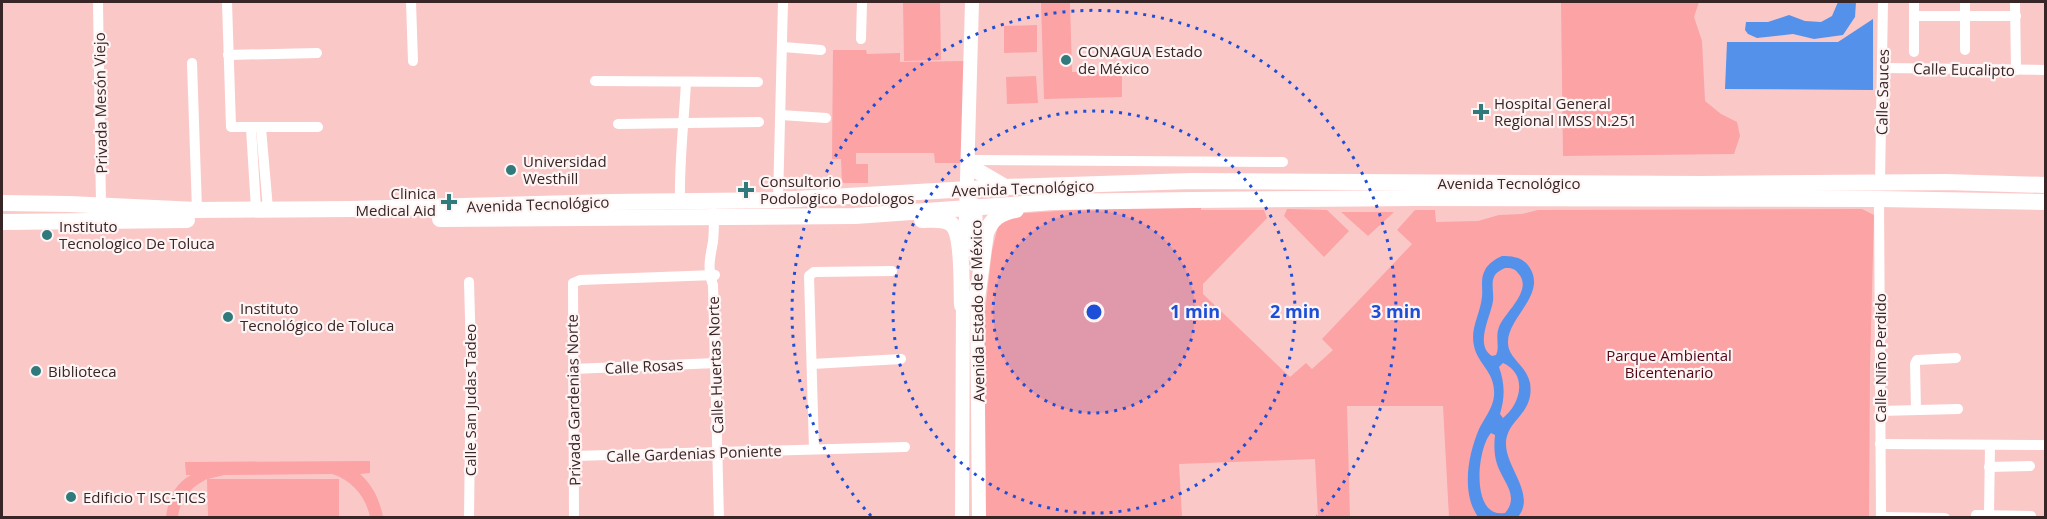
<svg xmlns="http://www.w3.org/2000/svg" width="2047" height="519" font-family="'Open Sans',sans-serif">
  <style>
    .green { fill: #fba3a5 }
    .water { fill: #5491ea; fill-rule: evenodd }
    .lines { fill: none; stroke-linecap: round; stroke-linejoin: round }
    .street { stroke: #fff; stroke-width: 10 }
    .secondary { stroke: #fff; stroke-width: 14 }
    .primary { stroke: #fff; stroke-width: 16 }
    .ring { fill: none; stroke: #1d4ed8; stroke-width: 3; stroke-dasharray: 3 6 }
    .poi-dot { fill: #307a7c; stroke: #fff4f4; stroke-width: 2 }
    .labels { text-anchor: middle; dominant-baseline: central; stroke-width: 4.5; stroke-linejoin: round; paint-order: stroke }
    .poi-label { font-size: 15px; fill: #382526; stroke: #fff4f4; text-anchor: start }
    .street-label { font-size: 15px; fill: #382526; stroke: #fff4f4 }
    .park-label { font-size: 15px; fill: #510414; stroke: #fff4f4 }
    .centre { fill: #1d4ed8; stroke: #fff4f4; stroke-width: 3 }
    .ring-label { font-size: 18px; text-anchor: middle; font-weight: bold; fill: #1d4ed8; stroke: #fff4f4; stroke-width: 4.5; stroke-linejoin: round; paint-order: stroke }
  </style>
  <rect width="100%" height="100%" fill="#fbc8c8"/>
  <g class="green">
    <polygon points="903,2 940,2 941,60 904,61"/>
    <polygon points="1561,2 1699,2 1694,17 1702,41 1705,101 1721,114 1737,122 1740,136 1734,154 1563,156"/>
    <polygon points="1041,3 1070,3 1072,72 1122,71 1122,97 1044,99"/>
    <polygon points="1037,25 1037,52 1004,53 1004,26"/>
    <polygon points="833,50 866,50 867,54 900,53 900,62 967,61 961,163 935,163 934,153 856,153 856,164 868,164 868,183 842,183 841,159 832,159"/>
    <polygon points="1036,76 1038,103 1007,104 1006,77"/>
    <polygon points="1201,207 1201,210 1264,210 1267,218 1203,284 1203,294 1290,377 1306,363 1312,369 1333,350 1322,339 1412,244 1397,230 1415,210 1435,210 1436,222 1478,221 1499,215 1522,214 1538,210 1862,209 1874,215 1870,367 1869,517 1449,517 1443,406 1347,406 1350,517 1318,517 1315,459 1179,464 1182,517 985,518 983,330 992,251 998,226 1012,214 1104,208"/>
    <polygon points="1287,209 1327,210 1349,231 1324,257 1284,216"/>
    <polygon points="1341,212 1394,212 1368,236"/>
    <path d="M370,461V473L360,474C373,485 380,501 383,517H370C366,497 352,480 332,474L224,475L208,479H339V517H208L207,479C191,487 180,499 178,517H166C168,500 174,484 191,475H186L185,462Z"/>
  </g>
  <g class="water">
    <polygon points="1838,2 1856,2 1855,17 1843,35 1814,39 1793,34 1757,38 1748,34 1745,30 1746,22 1768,22 1789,15 1805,21 1821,22 1832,16"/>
    <polygon points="1873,19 1873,90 1725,89 1727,42 1838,42"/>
    <path d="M1502,256C1511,256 1521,257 1527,264C1551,293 1506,317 1508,344C1509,359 1526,365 1530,383C1535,415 1505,419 1506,445C1507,469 1536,495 1518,517H1478C1461,492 1468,455 1479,429C1484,419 1493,408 1494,396C1496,372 1478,365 1474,346C1470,328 1480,315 1482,297C1483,288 1480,279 1485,270C1488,264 1495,259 1502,256ZM1505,268C1511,268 1514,268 1518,273C1534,290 1505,312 1499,327C1495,337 1500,347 1496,355L1492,356C1474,345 1491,316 1493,301C1494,293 1491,283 1494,277C1496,272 1501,270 1505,268ZM1503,363C1528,374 1521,404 1503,418L1500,414C1505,397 1505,384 1499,367ZM1491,433L1495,435C1494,445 1494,454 1497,464C1503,482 1520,496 1505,513C1470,519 1477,448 1491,433Z"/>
  </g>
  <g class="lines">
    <g class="street">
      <polyline points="98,2 101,205"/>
      <polyline points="227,2 231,127 318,127"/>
      <polyline points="411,2 413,61"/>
      <polyline points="1914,2 1914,52"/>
      <polyline points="1965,2 1965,50"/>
      <polyline points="2015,2 2016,70"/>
      <polyline points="1914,16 2016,16"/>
      <polyline points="861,39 862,2"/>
      <polyline points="783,47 821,50"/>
      <polyline points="228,55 317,53"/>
      <polyline points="192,63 197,210"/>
      <polyline points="1883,68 2046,70"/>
      <polyline points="595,81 758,82"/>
      <polyline points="781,115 826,118"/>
      <polyline points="618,124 759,122"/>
      <polyline points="251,128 256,209"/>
      <polyline points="261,128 268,209"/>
      <polyline points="968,160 1283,162"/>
      <polyline points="1880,182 1883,2"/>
      <polyline points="1879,199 1881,518"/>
      <polyline points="778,200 783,2"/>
      <path d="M680,202C679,162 684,122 686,82"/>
      <path d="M714,213C714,223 714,233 713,242C710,257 707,270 713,285L719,518"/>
      <polyline points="469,282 471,354 469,518"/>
      <polyline points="812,364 901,359"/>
      <polyline points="573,369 716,363"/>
      <polyline points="1916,410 1915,364 1917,360 1956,358"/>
      <polyline points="1880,411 1958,409"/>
      <polyline points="1880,444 2046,445"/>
      <polyline points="814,449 809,276 814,272 892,271"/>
      <polyline points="574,456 905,447"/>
      <polyline points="1989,467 2030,466"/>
      <polyline points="1976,515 2031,516"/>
      <polyline points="1989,515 1990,445"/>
      <polyline points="1881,517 1945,518"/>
      <polyline points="574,518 573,283 580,280 715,275"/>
    </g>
    <g class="secondary">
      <polyline points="975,205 977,260"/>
      <polyline points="965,251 972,2"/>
      <polyline points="977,289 979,518"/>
      <polyline points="962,518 963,294"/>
    </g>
    <g class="primary">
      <polyline points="974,169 1005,187"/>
      <polyline points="2,203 69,204 197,210 351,209 611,202 778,200 1005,187 1192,181 1700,184 1946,182 2046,185"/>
      <polyline points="440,219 855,216 1053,202 1194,200 1415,198 1879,199 2046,202"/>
      <path d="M922,220C930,220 942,218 950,223C964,231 961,288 962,305"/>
      <polyline points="2,222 187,220"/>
      <path d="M977,299L986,233C992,218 1000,213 1016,210"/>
    </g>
  </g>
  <circle cx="1094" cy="312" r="101" fill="#1d4ed8" fill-opacity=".12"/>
  <g class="ring">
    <circle cx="1094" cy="312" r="101"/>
    <circle cx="1094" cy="312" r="201"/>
    <path d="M871 516A302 302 0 1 1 1317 516"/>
  </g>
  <g class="poi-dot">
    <circle cx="1066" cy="60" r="6"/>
    <path d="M1478 103h6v6h6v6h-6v6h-6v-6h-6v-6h6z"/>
    <circle cx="511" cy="170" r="6"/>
    <path d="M743 181h6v6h6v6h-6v6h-6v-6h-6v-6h6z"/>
    <path d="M446 193h6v6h6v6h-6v6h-6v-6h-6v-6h6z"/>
    <circle cx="47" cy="235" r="6"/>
    <circle cx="228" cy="317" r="6"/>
    <circle cx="36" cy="371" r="6"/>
    <circle cx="71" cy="497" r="6"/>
  </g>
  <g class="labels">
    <g class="poi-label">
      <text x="1078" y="51">CONAGUA Estado<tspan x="1078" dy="17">de México</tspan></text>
      <text x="1494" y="103">Hospital General<tspan x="1494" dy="17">Regional IMSS N.251</tspan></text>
      <text x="523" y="161">Universidad<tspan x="523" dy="17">Westhill</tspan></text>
      <text x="760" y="181">Consultorio<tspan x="760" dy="17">Podologico Podologos</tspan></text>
      <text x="436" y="193" text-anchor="end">Clinica<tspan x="436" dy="17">Medical Aid</tspan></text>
      <text x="59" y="226">Instituto<tspan x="59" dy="17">Tecnologico De Toluca</tspan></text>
      <text x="240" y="308">Instituto<tspan x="240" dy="17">Tecnológico de Toluca</tspan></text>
      <text x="48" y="371">Biblioteca</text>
      <text x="83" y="497">Edificio T ISC-TICS</text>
    </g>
    <g class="street-label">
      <text transform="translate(1964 69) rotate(1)">Calle Eucalipto</text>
      <text transform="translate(1882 92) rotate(-89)">Calle Sauces</text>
      <text transform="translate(100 103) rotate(-91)">Privada Mesón Viejo</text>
      <text x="1509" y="183">Avenida Tecnológico</text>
      <text transform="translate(1023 188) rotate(-2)">Avenida Tecnológico</text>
      <text transform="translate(538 204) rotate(-2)">Avenida Tecnológico</text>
      <text transform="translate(977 311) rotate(-91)">Avenida Estado de México</text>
      <text transform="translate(1880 358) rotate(-90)">Calle Niño Perdido</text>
      <text transform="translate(715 365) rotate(-92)">Calle Huertas Norte</text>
      <text transform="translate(644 366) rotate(-3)">Calle Rosas</text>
      <text transform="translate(470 400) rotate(-90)">Calle San Judas Tadeo</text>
      <text transform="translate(573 400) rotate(-91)">Privada Gardenias Norte</text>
      <text transform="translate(694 453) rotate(-2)">Calle Gardenias Poniente</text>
    </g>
    <g class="park-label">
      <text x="1669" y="355">Parque Ambiental<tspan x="1669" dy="17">Bicentenario</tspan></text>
    </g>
  </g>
  <circle cx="1094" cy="312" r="9" class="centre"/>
  <g class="ring-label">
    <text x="1195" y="318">1 min</text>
    <text x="1295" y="318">2 min</text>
    <text x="1396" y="318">3 min</text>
  </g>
  <rect width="2047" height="519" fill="none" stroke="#382526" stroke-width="6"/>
</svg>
